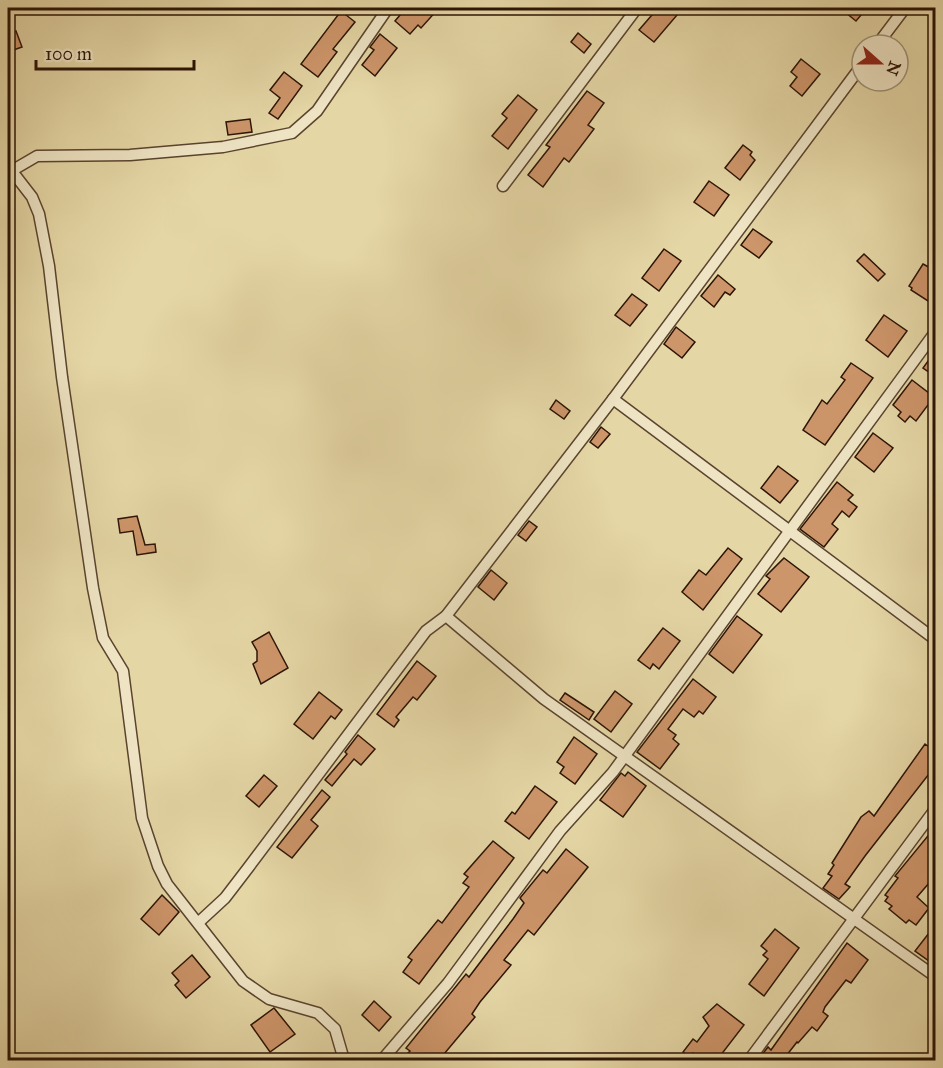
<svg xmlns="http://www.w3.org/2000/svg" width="943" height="1068" font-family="'IM FELL Great Primer',serif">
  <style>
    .building { fill: #cd956a; stroke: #2c1406; stroke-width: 1.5 }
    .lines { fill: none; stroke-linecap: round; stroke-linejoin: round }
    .minor-casing { stroke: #5a442e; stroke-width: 13 }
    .minor { stroke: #eee4c4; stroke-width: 10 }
  </style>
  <rect width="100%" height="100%" fill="#e5d6a5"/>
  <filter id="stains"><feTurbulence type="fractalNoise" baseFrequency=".00333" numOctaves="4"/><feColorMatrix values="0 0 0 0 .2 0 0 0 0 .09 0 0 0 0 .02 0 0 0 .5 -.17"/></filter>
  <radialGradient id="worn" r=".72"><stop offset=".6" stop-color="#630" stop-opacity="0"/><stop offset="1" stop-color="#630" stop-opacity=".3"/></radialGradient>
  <g class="building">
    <polygon points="406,8 439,8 421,28 418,25 410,34 395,21"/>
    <polygon points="658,8 683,8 654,42 639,30"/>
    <polygon points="840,8 867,8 856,21"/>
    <polygon points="341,11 355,22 333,49 337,52 318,77 301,64"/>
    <polygon points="16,31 22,47 8,52 8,34"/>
    <polygon points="578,33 591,44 584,53 571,42"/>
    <polygon points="380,34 397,48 375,76 362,65 374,50 370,47"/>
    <polygon points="801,59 820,74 802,96 790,86 797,77 791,72"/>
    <polygon points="284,72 302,86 278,119 269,113 280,98 270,90"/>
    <polygon points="587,91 604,103 588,125 594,129 569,162 564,158 543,187 528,175 550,147 546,145"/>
    <polygon points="518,95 537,110 508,149 492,136 507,118 502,114"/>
    <polygon points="250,119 252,132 228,135 226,122"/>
    <polygon points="743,145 752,152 750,155 755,160 740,180 725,168"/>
    <polygon points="709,181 729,195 714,216 694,202"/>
    <polygon points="753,229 772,242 759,258 741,245"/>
    <polygon points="664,249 681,261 659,291 642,278"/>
    <polygon points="864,254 885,274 878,281 857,261"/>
    <polygon points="923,264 936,271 936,289 928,301 911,290 912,288 909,286"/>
    <polygon points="718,275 735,289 730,295 725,292 714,307 701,296"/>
    <polygon points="632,294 647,305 630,326 615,315"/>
    <polygon points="884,315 907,331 888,357 866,340"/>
    <polygon points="676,327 695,342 682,358 664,344"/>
    <polygon points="936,350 936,377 923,368"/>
    <polygon points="851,363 873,378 825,445 803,430 822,400 827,404 845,380 841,377"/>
    <polygon points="912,380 934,397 916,421 910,416 905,422 898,416 901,412 893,405"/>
    <polygon points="556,400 570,411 564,419 550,409"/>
    <polygon points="601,427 610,434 598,448 590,442"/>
    <polygon points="873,433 893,448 874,472 855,457"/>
    <polygon points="778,466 798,481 780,503 761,488"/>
    <polygon points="837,482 853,495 848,500 857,507 849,517 842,511 832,524 838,529 824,547 800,529"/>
    <polygon points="137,516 145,545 155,544 156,552 137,555 133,531 120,533 118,519"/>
    <polygon points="529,521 537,527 526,541 518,535"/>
    <polygon points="728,548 742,559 703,610 682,592 699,570 706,575"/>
    <polygon points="784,558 809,577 781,612 758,594 770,579 766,576"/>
    <polygon points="491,570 507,583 494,600 478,587"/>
    <polygon points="737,616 762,635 733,673 709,654"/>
    <polygon points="663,628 680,641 659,669 653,664 650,669 638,660"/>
    <polygon points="269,632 288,668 261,684 253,664 257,661 257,651 252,642"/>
    <polygon points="417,661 436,676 417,700 413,697 396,717 399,720 394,727 377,714"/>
    <polygon points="693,679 716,697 703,714 699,711 694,717 683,709 668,729 676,735 673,739 679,744 660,769 637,752"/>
    <polygon points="615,691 632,704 611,732 594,719"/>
    <polygon points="319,692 342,710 335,719 331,716 313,739 294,724"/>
    <polygon points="565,693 594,712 589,720 560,700"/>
    <polygon points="358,735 375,749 361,765 354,759 332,786 325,780 347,754 345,752"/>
    <polygon points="574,737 597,754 575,784 560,773 564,767 557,762"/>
    <polygon points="925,744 936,752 936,765 865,856 845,884 850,887 839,899 823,888 832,876 828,874 834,865 832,863 861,817 869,811 874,816"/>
    <polygon points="628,772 646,786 623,817 600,800 621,773 625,776"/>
    <polygon points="264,775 277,786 259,807 246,796"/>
    <polygon points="535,786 557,802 529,839 505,821 512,812 515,814"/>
    <polygon points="322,790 330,797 311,820 318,826 292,858 277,847"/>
    <polygon points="936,826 936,875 917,897 929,908 916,925 909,920 906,923 889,909 892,906 885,901 888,897 885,895 898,878 895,876"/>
    <polygon points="493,841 514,858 419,984 403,972 412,960 408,957 438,920 442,923 469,887 463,883 468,877 464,874"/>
    <polygon points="566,849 588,867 534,935 528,930 504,960 511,965 480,1002 472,1014 475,1017 439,1060 401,1060 410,1051 406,1048 466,974 469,977 513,919 524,903 520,898 543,870 547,873"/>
    <polygon points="162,895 179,912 159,935 141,919"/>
    <polygon points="936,924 936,966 915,951"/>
    <polygon points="775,929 799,948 764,996 749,984 768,959 763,955 767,951 761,946"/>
    <polygon points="847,943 868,960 851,983 846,980 825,1007 823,1012 828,1016 817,1031 812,1027 798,1043 797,1042 783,1060 758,1060 768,1047 771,1050"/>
    <polygon points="192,955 210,977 186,998 175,985 179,981 172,973"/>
    <polygon points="374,1001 391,1017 379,1031 362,1015"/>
    <polygon points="717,1004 744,1025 717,1060 703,1060 693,1053 690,1057 683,1052 693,1039 697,1042 709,1026 703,1017"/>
    <polygon points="274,1008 295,1034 270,1052 251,1025"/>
  </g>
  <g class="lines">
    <defs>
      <g id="minor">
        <polyline points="877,45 905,8"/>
        <polyline points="8,166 32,197 39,214 49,266 62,377 93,588 103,638 123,671 142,818 158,866 167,884 243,981 269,999 318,1013 335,1029 344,1060"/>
        <polyline points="13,170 37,156 130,155 223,147 292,133 317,111 388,8"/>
        <polyline points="503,186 637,8"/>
        <polyline points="613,399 936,640"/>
        <polyline points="446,616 544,699 936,977"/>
        <polyline points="199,922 225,898 248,868 426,631 446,616 613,399 862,65"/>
        <polyline points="382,1060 448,983 560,831 613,772 936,331"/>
        <polyline points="749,1060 936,808"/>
      </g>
    </defs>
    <use href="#minor" class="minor-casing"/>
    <use href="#minor" class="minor"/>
  </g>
  <rect width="943" height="1068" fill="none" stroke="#e5d6a5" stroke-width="30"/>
  <rect x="9" y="9" width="925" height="1050" fill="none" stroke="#2c1406" stroke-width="3"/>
  <rect x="15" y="15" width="913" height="1038" fill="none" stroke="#2c1406" stroke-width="1.5"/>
  <g transform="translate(880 63) rotate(111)"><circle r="28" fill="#eee4c4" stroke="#a09178" stroke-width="1.5"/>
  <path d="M0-4.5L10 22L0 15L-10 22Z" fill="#8f2418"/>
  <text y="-9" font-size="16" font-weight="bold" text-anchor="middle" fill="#2c1406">N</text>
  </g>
  <path d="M36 60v9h158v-9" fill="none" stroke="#2c1406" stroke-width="3"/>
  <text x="45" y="60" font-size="18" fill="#2c1406" stroke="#eee4c4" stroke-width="4.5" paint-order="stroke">100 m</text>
  <rect width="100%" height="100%" filter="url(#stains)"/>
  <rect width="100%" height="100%" fill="url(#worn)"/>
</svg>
